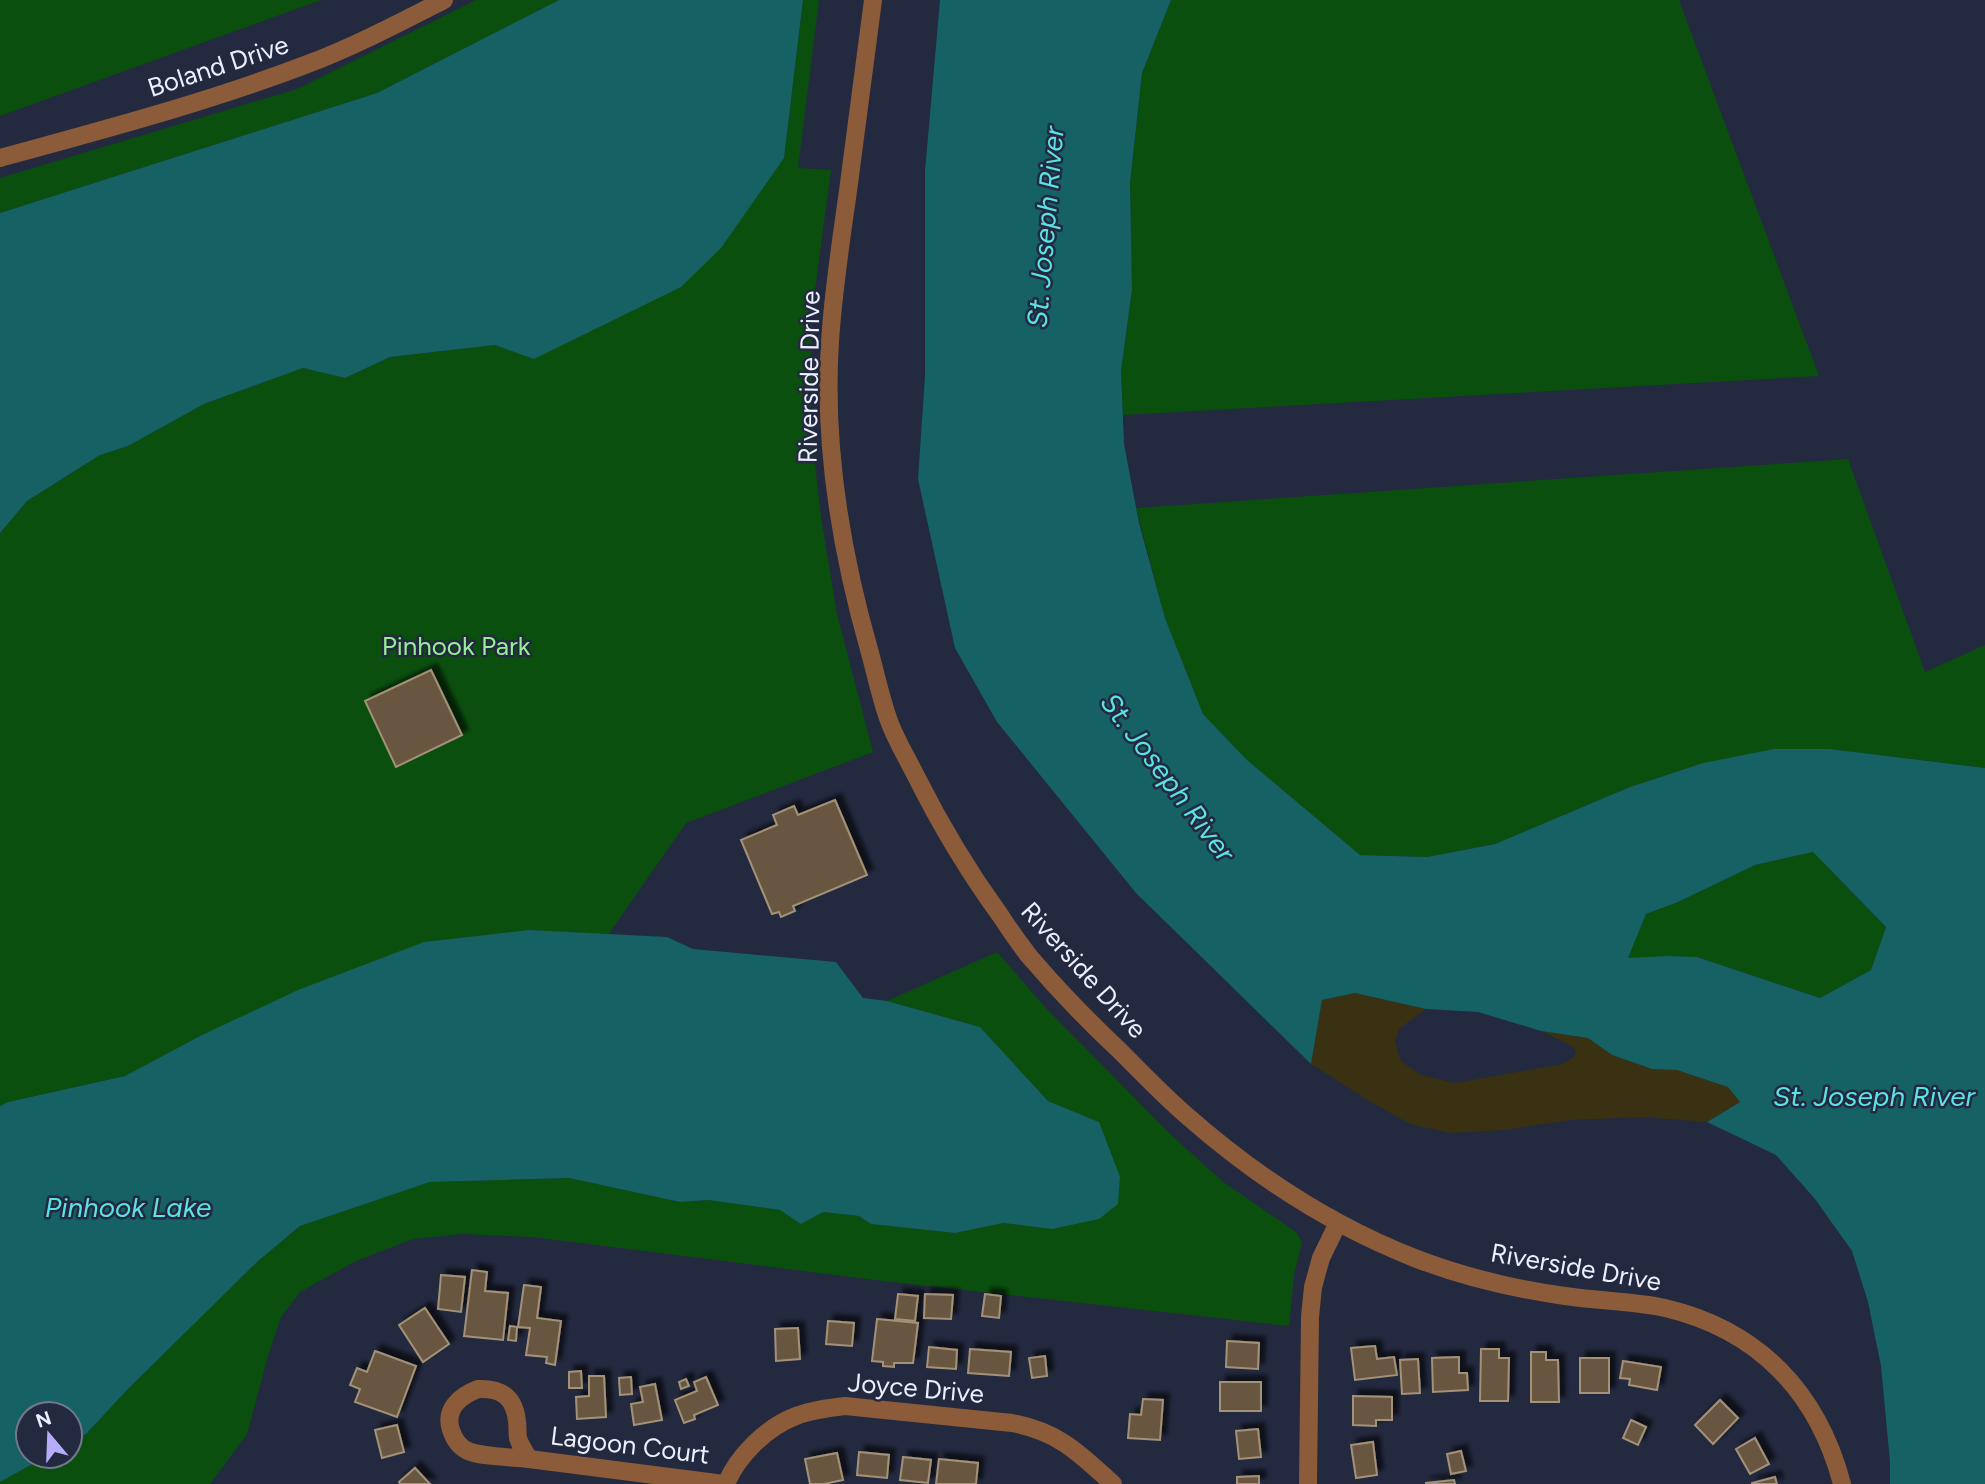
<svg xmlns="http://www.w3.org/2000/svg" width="1985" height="1484" font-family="Figtree,sans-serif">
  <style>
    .green { fill: #0b4f0f }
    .sand { fill: #393111 }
    .water { fill: #166163; fill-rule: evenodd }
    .building { fill: #675740; stroke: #a39178; stroke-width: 2; filter: url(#shadow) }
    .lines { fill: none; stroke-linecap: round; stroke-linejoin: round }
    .minor { stroke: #8b5b3a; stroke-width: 18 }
    .labels { text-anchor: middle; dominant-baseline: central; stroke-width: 5; stroke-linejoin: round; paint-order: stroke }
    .street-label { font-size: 26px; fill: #ebeffe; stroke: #23293f }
    .park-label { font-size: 26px; fill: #97ed95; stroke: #23293f }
    .water-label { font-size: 28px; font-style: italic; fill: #5be2e6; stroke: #23293f }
  </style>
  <defs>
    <filter id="shadow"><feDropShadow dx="6" dy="-6" stdDeviation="2" flood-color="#0009"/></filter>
  </defs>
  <rect width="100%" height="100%" fill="#23293f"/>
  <g class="green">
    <polygon points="0,0 321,0 0,116"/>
    <polygon points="476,0 559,0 377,93 0,213 0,178 297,89"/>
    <polygon points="803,0 819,0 798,168 831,170 812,312 811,428 821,517 837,614 873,752 686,823 608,935 529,930 200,1036 125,1076 8,1102 0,1106 0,533 27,501 100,455 128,446 204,404 303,368 345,378 390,357 495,345 535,359 784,158"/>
    <polygon points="1171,0 1679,0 1819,376 1123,415 1121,371 1132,289 1130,183 1142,73"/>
    <polygon points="1848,459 1925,672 1985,645 1985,768 1830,749 1703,763 1630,787 1495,844 1427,857 1360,855 1247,760 1203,714 1165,618 1136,508"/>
    <polygon points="1813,852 1886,927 1871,970 1820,998 1697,957 1627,958 1646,914 1678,902 1755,865"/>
    <polygon points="997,952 1045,1007 1169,1133 1222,1181 1296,1232 1302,1242 1294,1275 1289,1326 875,1280 533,1237 462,1234 413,1239 356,1261 300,1292 281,1317 268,1356 247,1434 210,1484 0,1484 0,1482 47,1456 70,1456 70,1443 86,1434 128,1389 257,1262 300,1226 430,1182 569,1178 680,1202 708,1200 780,1210 801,1224 823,1212 859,1216 871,1224 955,1233 1003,1223 1052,1229 1099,1122 1048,1101 980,1027 887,1001"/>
  </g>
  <polygon class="sand" points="1355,993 1426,1009 1399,1029 1395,1042 1401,1061 1421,1075 1455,1083 1563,1064 1574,1057 1576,1051 1572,1046 1541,1031 1588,1038 1612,1055 1652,1069 1677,1070 1728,1087 1740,1102 1707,1122 1642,1117 1571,1120 1505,1130 1450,1133 1410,1124 1369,1101 1311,1064 1322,1000"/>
  <g class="water">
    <polygon points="559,0 803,0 784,158 721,248 681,287 534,359 495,345 390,357 345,378 303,368 204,404 128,446 100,455 27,501 0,533 0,213 377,93"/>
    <path d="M940,0H1171L1142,73L1130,183L1132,289L1121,371L1124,444L1139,523L1165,618L1203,714L1247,760L1360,855L1427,857L1495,844L1630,787L1703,763L1774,749H1830L1985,768V1484H1890V1462L1881,1366L1868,1302L1852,1251L1815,1199L1776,1155L1707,1122L1740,1102L1728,1087L1677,1070L1652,1069L1612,1055L1588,1038L1541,1031L1478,1012L1426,1009L1355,993L1322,1000L1311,1064L1136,893L997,722L955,648L918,479L925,376V171ZM1813,852L1886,927L1871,970L1820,998L1697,957L1667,956L1628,958L1646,914L1678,902L1755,865Z"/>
    <polygon points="529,930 667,937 693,949 836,962 863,998 887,1001 980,1027 1048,1101 1099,1122 1120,1177 1118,1204 1099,1219 1052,1229 1003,1223 955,1233 871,1224 859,1216 823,1212 801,1224 780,1210 708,1200 680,1202 569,1178 430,1182 300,1226 257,1262 128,1389 86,1434 70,1443 70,1414 28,1414 28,1456 47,1456 0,1482 0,1106 8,1102 125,1076 200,1036 298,990 424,942"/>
  </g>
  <g class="building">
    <polygon points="431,670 462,735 396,767 365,701"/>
    <polygon points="835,800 867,875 793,906 795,911 781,917 779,912 772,914 741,840 777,825 773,815 794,806 798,815"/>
    <polygon points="472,1270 487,1272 485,1291 508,1293 503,1340 464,1336"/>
    <polygon points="441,1275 465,1277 461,1312 438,1309"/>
    <polygon points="524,1285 541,1287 537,1318 561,1321 555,1365 546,1363 547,1357 526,1355 530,1328 518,1327"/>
    <polygon points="898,1294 918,1296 915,1321 895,1319"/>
    <polygon points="925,1294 953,1295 951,1319 924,1318"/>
    <polygon points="985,1294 1001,1296 999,1318 982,1316"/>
    <polygon points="425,1308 449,1344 423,1362 399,1325"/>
    <polygon points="877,1319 918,1323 913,1363 894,1363 894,1367 883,1366 883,1362 872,1361"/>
    <polygon points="828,1321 854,1323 852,1346 826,1344"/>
    <polygon points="510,1326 517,1327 516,1341 508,1340"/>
    <polygon points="798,1328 800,1359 776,1361 775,1329"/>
    <polygon points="1227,1341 1259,1343 1258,1369 1226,1367"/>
    <polygon points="1375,1346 1377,1359 1394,1357 1397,1375 1355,1380 1351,1348"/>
    <polygon points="929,1347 957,1350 956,1369 927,1367"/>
    <polygon points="970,1349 1011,1352 1009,1376 968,1373"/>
    <polygon points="1481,1349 1499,1349 1499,1358 1509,1358 1508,1401 1480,1401"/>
    <polygon points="375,1351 416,1366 397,1417 355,1402 360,1389 350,1385 357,1368 367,1372"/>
    <polygon points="1531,1352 1546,1352 1546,1360 1558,1360 1559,1402 1531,1402"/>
    <polygon points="1045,1356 1047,1376 1032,1378 1029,1358"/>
    <polygon points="1459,1357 1459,1373 1467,1373 1468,1390 1433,1392 1432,1358"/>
    <rect x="1580" y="1358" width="29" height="35"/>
    <polygon points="1418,1359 1420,1393 1402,1394 1400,1360"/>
    <polygon points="1623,1361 1661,1367 1657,1390 1629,1385 1630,1379 1620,1378"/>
    <polygon points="581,1371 582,1388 569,1388 569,1372"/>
    <polygon points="589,1376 604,1376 606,1417 577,1419 576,1397 589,1396"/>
    <polygon points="631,1377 632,1394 620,1395 619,1378"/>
    <polygon points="706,1377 718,1405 694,1415 695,1419 684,1423 675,1400 697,1391 694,1382"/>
    <polygon points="686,1379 689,1386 681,1389 679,1382"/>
    <rect x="1220" y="1382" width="41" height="29"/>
    <polygon points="655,1384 662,1420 634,1425 631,1404 643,1402 640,1387"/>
    <polygon points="1353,1396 1392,1397 1392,1420 1376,1420 1376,1426 1353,1425"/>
    <polygon points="1143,1399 1163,1400 1160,1440 1128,1438 1130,1414 1141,1415"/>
    <polygon points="1720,1400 1738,1418 1713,1444 1695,1425"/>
    <polygon points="1631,1420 1646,1427 1638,1445 1623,1438"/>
    <polygon points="397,1425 404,1452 382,1458 375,1430"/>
    <polygon points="1258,1429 1261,1457 1239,1459 1236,1431"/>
    <polygon points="1755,1438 1769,1464 1750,1474 1736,1449"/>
    <polygon points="1373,1442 1377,1475 1356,1478 1351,1445"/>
    <polygon points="1461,1451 1466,1471 1451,1474 1447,1454"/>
    <polygon points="859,1452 889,1455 887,1478 857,1475"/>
    <polygon points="837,1453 843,1480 824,1484 810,1484 805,1459"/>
    <polygon points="903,1457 931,1460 928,1483 900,1480"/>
    <polygon points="939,1459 978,1463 976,1484 936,1484"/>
    <polygon points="415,1468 430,1484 400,1484 399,1482"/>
    <polygon points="1259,1476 1259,1484 1237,1484 1237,1477"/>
    <polygon points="1775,1477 1777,1484 1752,1484 1752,1483"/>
    <polygon points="1454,1480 1455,1484 1426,1484 1426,1483"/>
  </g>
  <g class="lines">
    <g class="minor">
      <path d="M873,0C865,64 856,127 848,191C841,241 833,292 830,342C823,448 841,552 870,653C876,675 881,699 889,721C896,740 907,758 916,776C940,824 968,871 1000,915C1009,929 1019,943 1029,956C1058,990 1088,1021 1120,1051C1142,1073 1163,1095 1186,1115C1254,1175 1332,1226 1417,1259C1464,1277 1515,1289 1565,1296C1598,1301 1633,1301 1665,1308C1759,1330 1818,1393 1842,1484"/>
      <path d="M0,158C102,130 205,103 305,65C353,47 399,23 444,0"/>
      <path d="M478,1389C501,1388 514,1396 517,1421C518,1427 517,1433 518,1438C520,1445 525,1452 529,1459C514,1457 481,1457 468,1451C459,1447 454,1439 451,1430C444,1409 460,1396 478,1389Z"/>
      <polyline points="529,1459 724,1484"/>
      <path d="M726,1484C738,1455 767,1427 796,1416C811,1410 828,1408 845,1406L1012,1423C1059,1432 1079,1453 1113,1484"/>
      <polyline points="1308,1484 1310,1317 1313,1287 1321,1258 1338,1223"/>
    </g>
  </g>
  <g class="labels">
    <g class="street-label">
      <text transform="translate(218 66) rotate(-18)">Boland Drive</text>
      <text transform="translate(809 377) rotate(-89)">Riverside Drive</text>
      <text transform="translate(1084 970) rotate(48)">Riverside Drive</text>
      <text transform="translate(1576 1267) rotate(10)">Riverside Drive</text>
      <text transform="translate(916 1388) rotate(5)">Joyce Drive</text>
      <text transform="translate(630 1445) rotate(7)">Lagoon Court</text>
    </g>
    <g class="park-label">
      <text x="456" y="646">Pinhook Park</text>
    </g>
    <g class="water-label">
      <text transform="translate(1045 227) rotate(-85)">St. Joseph River</text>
      <text transform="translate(1168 777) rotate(53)">St. Joseph River</text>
      <text x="1874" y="1096">St. Joseph River</text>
      <text x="128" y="1207">Pinhook Lake</text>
    </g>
  </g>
  <g transform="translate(49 1435) rotate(341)"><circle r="33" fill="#23293f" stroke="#73788b" stroke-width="2"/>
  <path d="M0-5L12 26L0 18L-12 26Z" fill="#b6acf8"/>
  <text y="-10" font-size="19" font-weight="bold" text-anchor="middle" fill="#ebeffe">N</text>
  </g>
</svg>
